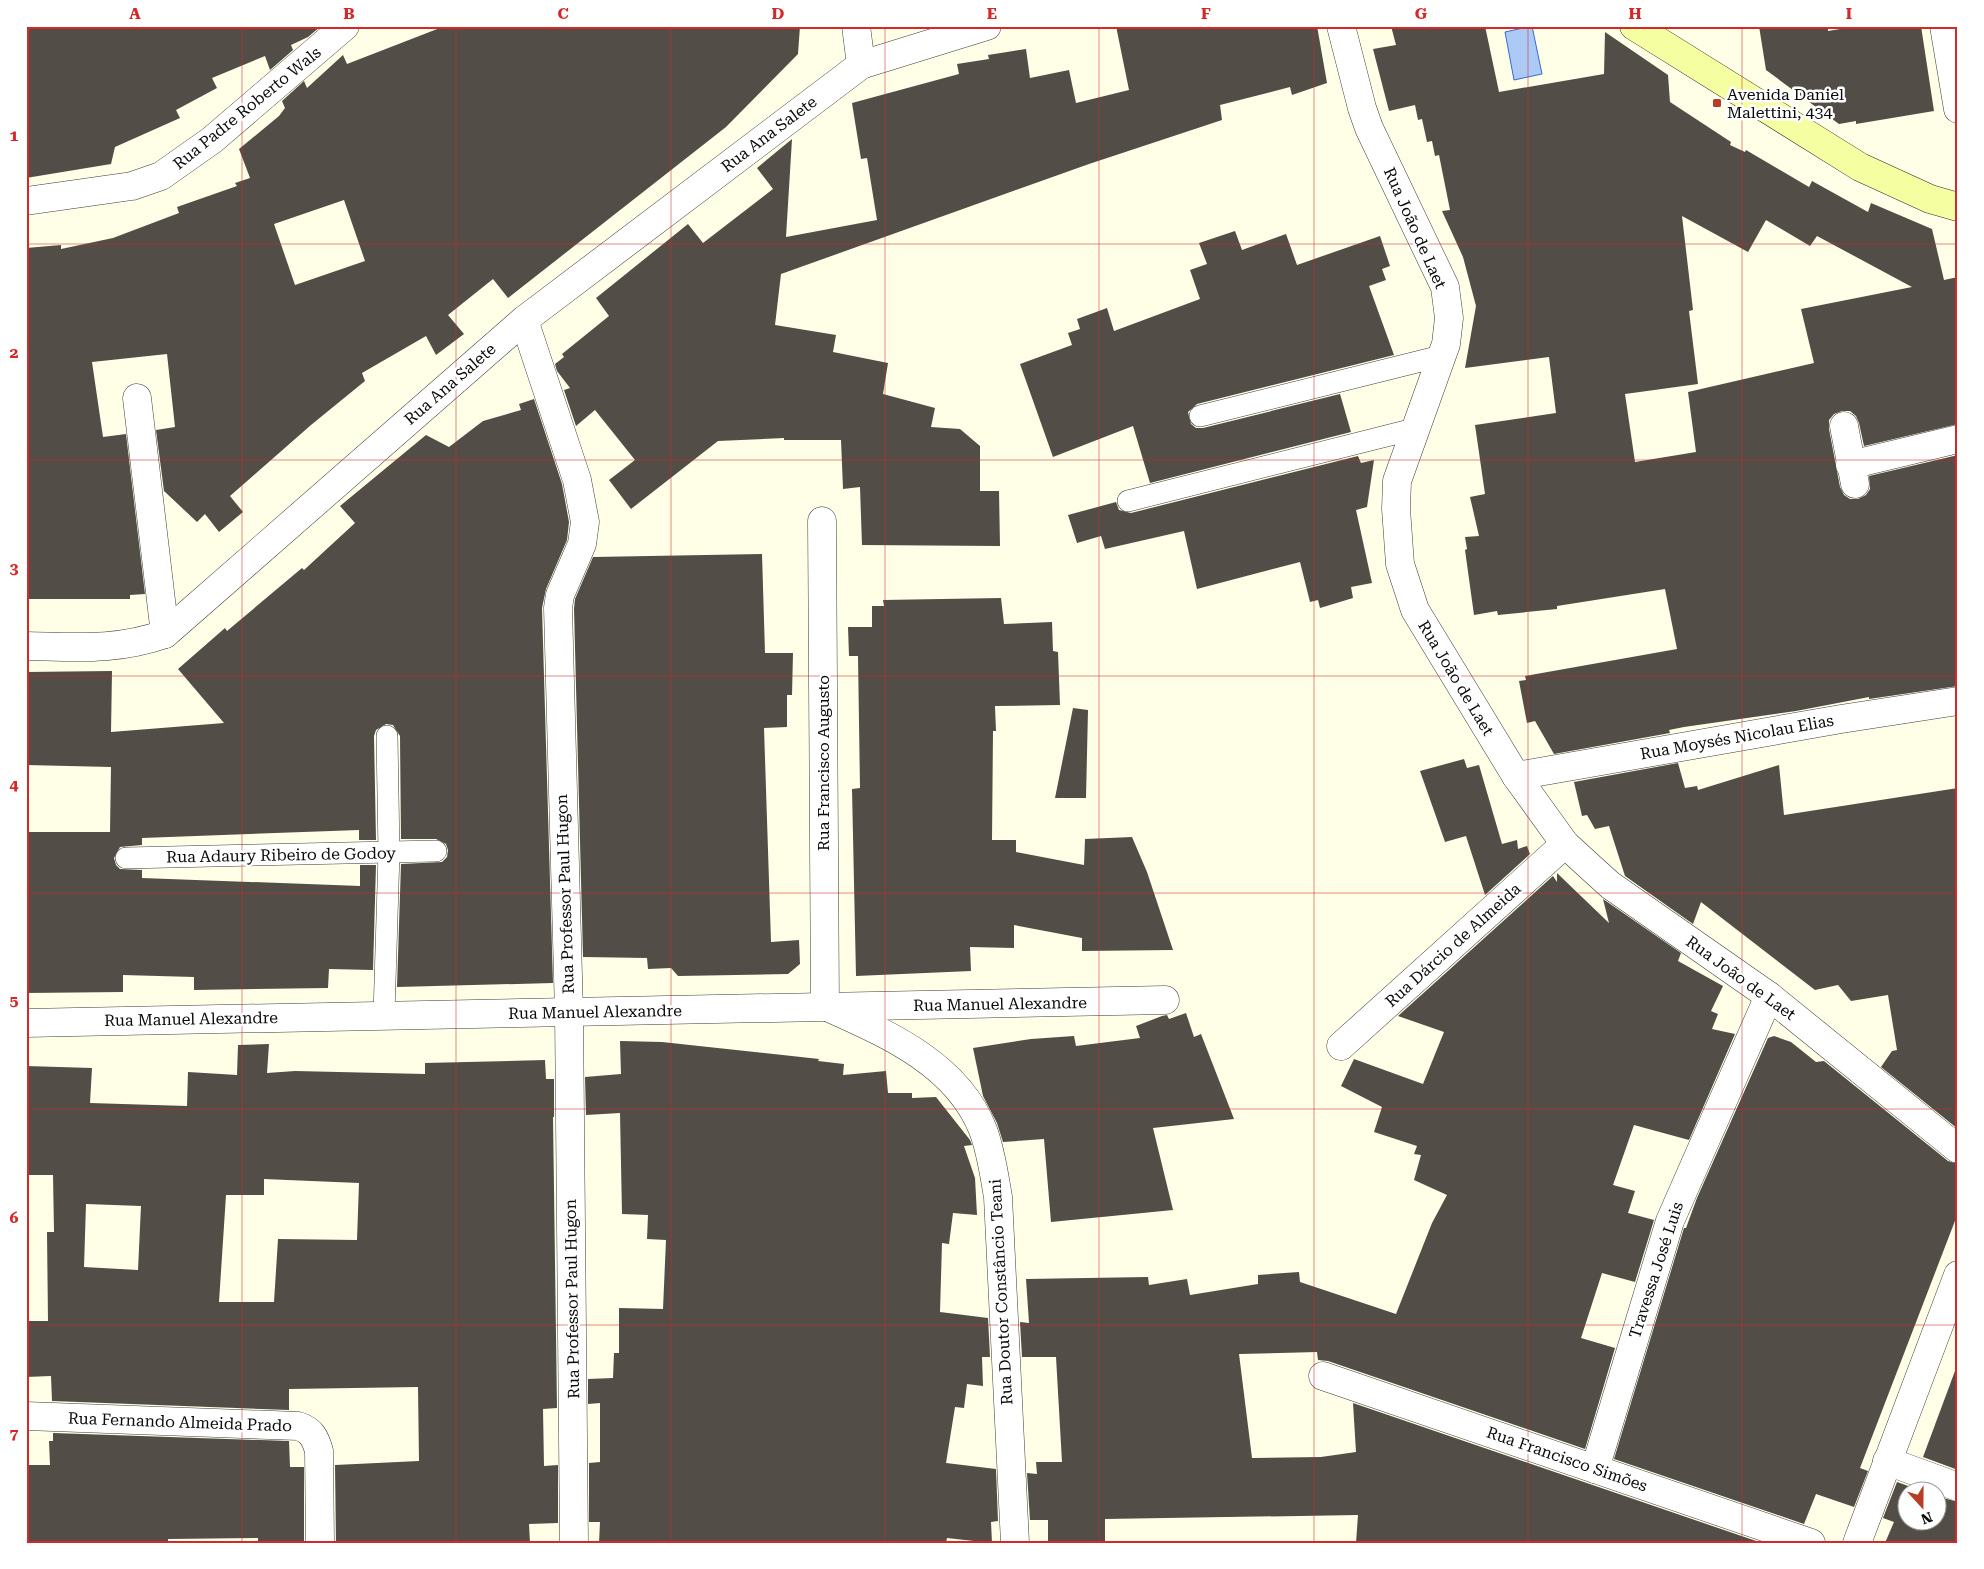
<svg xmlns="http://www.w3.org/2000/svg" width="1984" height="1569" font-family="'Roboto Serif',serif">
  <style>
    .water { fill: #accaf5; stroke: #336dcc }
    .building { fill: #524d46; fill-rule: evenodd }
    .lines { fill: none; stroke-linecap: round; stroke-linejoin: round }
    .lane-casing { stroke: #3d3d3d; stroke-width: 22 }
    .street-casing { stroke: #3d3d3d; stroke-width: 29 }
    .secondary-casing { stroke: #2c2c2c; stroke-width: 29 }
    .lane { stroke: #fff; stroke-width: 21 }
    .street { stroke: #fff; stroke-width: 28 }
    .secondary { stroke: #f5ffa1; stroke-width: 28 }
    .grid { fill: none; stroke: #d62828; stroke-width: 1; stroke-opacity: 0.55 }
    .poi-dot { fill: #b83d24; stroke: #fff; stroke-width: 2 }
    .labels { text-anchor: middle; dominant-baseline: central; stroke-width: 5; stroke-linejoin: round; paint-order: stroke }
    .poi-label { font-size: 16px; fill: #0a0a0a; stroke: #fff; text-anchor: start }
    .street-label { font-size: 16px; fill: #0a0a0a; stroke: #fff }
    .neatline { fill: none; stroke: #d62828; stroke-width: 2 }
    .grid-label { font-size: 16px; text-anchor: middle; font-weight: bold; fill: #d62828 }
  </style>
  <rect width="100%" height="100%" fill="#feffe6"/>
  <polygon class="water" points="1532,26 1542,74 1514,80 1505,32"/>
  <g class="building">
    <polygon points="26,26 321,26 308,37 291,45 293,50 270,70 265,56 212,78 217,88 176,110 180,118 115,147 111,164 26,178"/>
    <path d="M445,26H800L798,54L726,127L508,298L493,279L448,315L464,334L436,355L426,336L362,373L365,381L311,425L230,496L243,512L219,532L205,514L197,522L164,491L156,430L175,427L167,354L92,362L103,437L126,434L145,594L130,595V599H26V248L61,245V249L113,238L179,213L177,207L237,186L235,183L250,178L239,149L279,116L285,108L282,101L304,81L307,88L343,55L347,64ZM344,200L365,261L295,285L274,224Z"/>
    <polygon points="1116,26 1317,26 1327,83 1292,95 1290,87 1220,105 1222,120 1089,164 781,274 775,325 836,335 833,352 888,363 883,394 935,408 931,427 960,429 980,446 980,491 999,491 1000,546 862,545 860,487 843,489 841,440 784,440 784,438 718,441 631,509 609,480 635,460 595,410 576,426 564,390 570,388 557,371 555,364 564,357 562,354 609,316 596,298 688,224 703,243 773,189 757,168 792,139 786,237 877,220 867,158 861,159 852,103 959,74 957,64 989,59 988,55 1026,49 1030,78 1069,70 1076,103 1129,90"/>
    <path d="M1391,26H1485L1499,92L1604,74L1605,32L1668,75L1670,102L1731,142L1730,145L1745,152L1746,150L1809,187L1812,181L1868,212L1871,203L1932,229L1944,280L1958,277V424L1864,446L1859,423L1856,416L1850,411H1842L1834,414L1829,420V429L1840,487L1844,495L1850,499H1858L1866,495L1870,489L1869,476L1958,455V686L1869,699V697L1796,711L1684,727L1669,730L1670,733L1554,754L1535,721L1527,723L1519,681L1526,680L1525,676L1677,649L1665,589L1557,606V609L1498,615L1497,611L1474,615L1465,550L1467,549L1465,537L1479,536L1470,497L1485,494L1475,425L1556,413L1549,357L1465,368L1476,306L1463,257L1442,211L1450,210L1439,155L1435,156L1432,141L1427,142L1422,119L1418,120L1415,105L1389,111L1373,49L1396,45ZM1682,216L1748,252L1766,220L1810,246L1817,236L1912,287L1801,309L1814,363L1688,392L1696,452L1635,462L1625,394L1698,384L1689,311L1693,310Z"/>
    <polygon points="1759,26 1828,26 1828,31 1858,26 1921,26 1934,111 1856,124 1856,121 1839,124 1766,70"/>
    <polygon points="1235,231 1242,250 1286,234 1297,265 1380,236 1390,266 1382,269 1386,280 1369,286 1394,355 1197,404 1188,412 1191,424 1196,428 1203,428 1340,394 1351,432 1150,483 1133,426 1053,457 1020,364 1072,345 1068,333 1080,329 1077,319 1107,308 1114,331 1200,299 1190,270 1207,264 1199,243"/>
    <polygon points="534,399 562,484 569,522 567,540 546,589 542,608 553,983 397,987 401,864 442,862 447,857 448,850 446,844 436,839 401,839 400,736 393,725 386,724 376,730 374,736 376,840 359,840 359,830 142,838 142,845 120,847 114,858 116,865 120,869 142,870 142,878 360,886 360,865 376,865 373,970 329,969 328,988 194,990 194,977 123,975 123,992 26,993 26,832 110,832 111,767 26,765 26,672 112,671 111,732 224,723 178,669 225,628 227,631 302,568 304,570 355,523 340,506 426,435 449,447 483,421 521,410 519,404"/>
    <polygon points="1358,456 1361,463 1374,460 1367,507 1356,510 1372,583 1351,587 1353,598 1320,608 1318,600 1310,602 1300,562 1197,589 1184,531 1105,549 1101,536 1077,543 1068,515 1116,502 1119,510 1131,513"/>
    <polygon points="762,554 765,653 793,653 792,695 787,695 787,727 764,728 771,942 799,940 800,964 788,974 678,976 671,968 648,969 647,958 583,957 574,609 575,599 593,557"/>
    <polygon points="1001,598 1004,624 1052,622 1053,651 1058,652 1060,705 995,706 996,731 993,731 992,840 1016,840 1016,852 1084,865 1085,839 1132,837 1147,872 1173,950 1082,951 1082,938 1014,925 1014,948 970,947 971,971 856,976 852,789 860,788 858,656 849,656 848,627 872,627 872,606 884,606 883,600"/>
    <polygon points="1073,708 1088,710 1086,798 1055,798"/>
    <polygon points="1464,759 1467,768 1479,765 1502,844 1517,840 1518,849 1527,846 1530,854 1485,895 1466,836 1445,842 1420,771"/>
    <polygon points="1678,763 1685,788 1697,786 1698,790 1779,765 1784,815 1958,788 1958,1129 1881,1067 1892,1051 1897,1050 1888,995 1851,1001 1838,985 1815,990 1701,902 1693,924 1625,876 1609,826 1595,829 1587,815 1582,816 1574,782"/>
    <polygon points="1557,873 1609,923 1603,899 1681,953 1678,961 1723,986 1711,1011 1718,1014 1712,1029 1735,1034 1689,1140 1634,1125 1613,1185 1635,1191 1628,1213 1654,1220 1635,1282 1602,1273 1581,1338 1615,1348 1585,1449 1328,1361 1318,1360 1317,1352 1239,1354 1252,1458 1321,1457 1356,1452 1353,1403 1762,1543 1356,1543 1358,1515 1105,1519 1105,1543 1048,1543 1048,1520 1030,1520 1027,1473 1037,1474 1036,1462 1062,1462 1056,1357 1022,1357 1020,1322 1029,1323 1026,1279 1148,1277 1149,1285 1187,1279 1190,1295 1258,1284 1258,1275 1299,1272 1300,1282 1396,1314 1432,1223 1447,1195 1414,1180 1421,1155 1414,1154 1417,1146 1374,1132 1382,1107 1341,1086 1354,1059 1423,1084 1444,1032 1398,1016 1553,876 1557,882"/>
    <polygon points="1186,1013 1194,1037 1201,1034 1234,1119 1153,1128 1173,1210 1051,1222 1044,1139 1003,1142 997,1123 983,1096 973,1048 1031,1039 1074,1036 1076,1046 1140,1038 1136,1026 1162,1016 1167,1015 1169,1019"/>
    <polygon points="1774,1036 1791,1042 1816,1062 1824,1061 1948,1161 1958,1164 1958,1213 1860,1468 1868,1471 1854,1507 1816,1494 1804,1524 1614,1459 1684,1228 1686,1228 1697,1198 1768,1038"/>
    <polygon points="620,1041 662,1042 819,1059 818,1061 844,1064 843,1075 886,1071 888,1093 912,1093 912,1098 936,1097 970,1140 972,1145 964,1146 975,1178 977,1215 953,1213 949,1244 942,1243 940,1312 988,1318 990,1357 982,1357 983,1386 967,1384 964,1408 955,1407 946,1463 996,1469 998,1521 991,1522 992,1543 947,1538 946,1543 599,1543 600,1522 589,1522 589,1463 600,1462 600,1403 588,1404 588,1379 613,1378 614,1353 619,1353 619,1308 663,1309 666,1240 647,1239 648,1215 622,1214 620,1113 586,1115 585,1077 621,1074"/>
    <path d="M269,1044L267,1073L295,1071L425,1074V1063L545,1060L546,1079H554V1117H553L557,1408L543,1409L544,1466L558,1465V1523L529,1524L530,1543H336L335,1465L419,1461L418,1387L289,1389V1410L52,1401L51,1376L26,1377V1321H48L47,1232H54L53,1175H26V1066L92,1068L90,1103L187,1106L188,1072L237,1075L238,1045ZM264,1179L359,1183L357,1240L278,1239L274,1302H219L226,1195H264ZM86,1204L141,1206L138,1270L84,1267Z"/>
    <polygon points="1955,1371 1958,1372 1958,1470 1923,1457"/>
    <polygon points="53,1433 289,1441 290,1467 304,1467 304,1543 258,1543 258,1538 168,1539 168,1543 26,1543 26,1465 50,1465 49,1441 53,1441"/>
    <polygon points="1897,1482 1925,1492 1906,1492 1906,1522 1936,1522 1936,1496 1958,1502 1958,1543 1885,1543 1894,1522 1883,1518"/>
  </g>
  <g class="lines">
    <defs>
      <g id="lane">
        <polyline points="1200,416 1441,356"/>
        <polyline points="1128,501 1414,429"/>
        <polyline points="126,858 436,851"/>
        <polyline points="384,1014 389,853 387,736"/>
      </g>
      <g id="street">
        <polyline points="856,26 861,65"/>
        <polyline points="1341,26 1362,108 1369,128 1445,287 1449,318 1446,344 1397,481 1396,509 1400,564 1415,610 1516,776 1565,844 1610,885 1769,996 1958,1149"/>
        <polyline points="1944,26 1958,109"/>
        <polyline points="26,201 132,186 161,176 212,140 345,26"/>
        <polyline points="524,320 577,480 585,522 582,544 560,595 558,608 569,1013 574,1543"/>
        <polyline points="137,398 165,634"/>
        <polyline points="1844,426 1855,484"/>
        <polyline points="1850,465 1958,439"/>
        <path d="M822,521L825,1006C885,1033 957,1063 983,1130C991,1151 994,1174 998,1197L1015,1543"/>
        <path d="M26,646C77,647 116,651 165,634L524,320L861,65L987,26"/>
        <polyline points="1516,776 1841,719 1958,701"/>
        <polyline points="26,1023 1165,1000"/>
        <polyline points="1341,1046 1565,844"/>
        <polyline points="1323,1376 1811,1543"/>
        <path d="M26,1416L298,1426C311,1430 315,1437 319,1451L320,1543"/>
        <polyline points="1887,1461 1958,1487"/>
        <polyline points="1595,1469 1670,1221 1769,996"/>
        <polyline points="1857,1543 1958,1275"/>
      </g>
      <polyline id="secondary" points="1634,26 1860,167 1930,199 1958,207"/>
    </defs>
    <use href="#lane" class="lane-casing"/>
    <use href="#street" class="street-casing"/>
    <use href="#secondary" class="secondary-casing"/>
    <use href="#lane" class="lane"/>
    <use href="#street" class="street"/>
    <use href="#secondary" class="secondary"/>
  </g>
  <path class="grid" d="M242,26V1543M456,26V1543M671,26V1543M885,26V1543M1099,26V1543M1314,26V1543M1528,26V1543M1742,26V1543M26,244H1958M26,460H1958M26,676H1958M26,893H1958M26,1109H1958M26,1325H1958"/>
  <rect class="poi-dot" x="1712" y="98" width="10" height="10" rx="2.5"/>
  <g class="labels">
    <g class="poi-label">
      <text x="1727" y="94">Avenida Daniel<tspan x="1727" dy="18">Malettini, 434</tspan></text>
    </g>
    <g class="street-label">
      <text transform="translate(247 108) rotate(-39)">Rua Padre Roberto Wals</text>
      <text transform="translate(769 134) rotate(-37)">Rua Ana Salete</text>
      <text transform="translate(1415 228) rotate(66)">Rua João de Laet</text>
      <text transform="translate(450 384) rotate(-41)">Rua Ana Salete</text>
      <text transform="translate(1456 678) rotate(59)">Rua João de Laet</text>
      <text transform="translate(1737 737) rotate(-10)">Rua Moysés Nicolau Elias</text>
      <text transform="translate(823 763) rotate(-90)">Rua Francisco Augusto</text>
      <text transform="translate(281 855) rotate(-1)">Rua Adaury Ribeiro de Godoy</text>
      <text transform="translate(565 894) rotate(-92)">Rua Professor Paul Hugon</text>
      <text transform="translate(1453 945) rotate(-42)">Rua Dárcio de Almeida</text>
      <text transform="translate(1741 978) rotate(36)">Rua João de Laet</text>
      <text transform="translate(1000 1004) rotate(-1)">Rua Manuel Alexandre</text>
      <text transform="translate(595 1012) rotate(-1)">Rua Manuel Alexandre</text>
      <text transform="translate(191 1019) rotate(-1)">Rua Manuel Alexandre</text>
      <text transform="translate(1656 1270) rotate(-72)">Travessa José Luis</text>
      <text transform="translate(1001 1292) rotate(-93)">Rua Doutor Constâncio Teani</text>
      <text transform="translate(572 1299) rotate(-91)">Rua Professor Paul Hugon</text>
      <text transform="translate(180 1422) rotate(2)">Rua Fernando Almeida Prado</text>
      <text transform="translate(1567 1459) rotate(19)">Rua Francisco Simões</text>
    </g>
  </g>
  <rect width="1984" height="1569" fill="none" stroke="#ffffff" stroke-width="55"/>
  <g transform="translate(1922 1506) rotate(159)"><circle r="24" fill="#ffffff" stroke="#9d9d9d"/>
  <path d="M0-4L9 19L0 12L-9 19Z" fill="#b83d24"/>
  <text y="-8" font-size="14" font-weight="bold" text-anchor="middle" fill="#0a0a0a">N</text>
  </g>
  <rect x="28" y="28" width="1928" height="1514" class="neatline"/>
  <g class="grid-label">
    <text x="135" y="19">A</text>
    <text x="349" y="19">B</text>
    <text x="563" y="19">C</text>
    <text x="778" y="19">D</text>
    <text x="992" y="19">E</text>
    <text x="1206" y="19">F</text>
    <text x="1421" y="19">G</text>
    <text x="1635" y="19">H</text>
    <text x="1849" y="19">I</text>
    <text x="14" y="141">1</text>
    <text x="14" y="358">2</text>
    <text x="14" y="574">3</text>
    <text x="14" y="790">4</text>
    <text x="14" y="1006">5</text>
    <text x="14" y="1223">6</text>
    <text x="14" y="1439">7</text>
  </g>
</svg>
